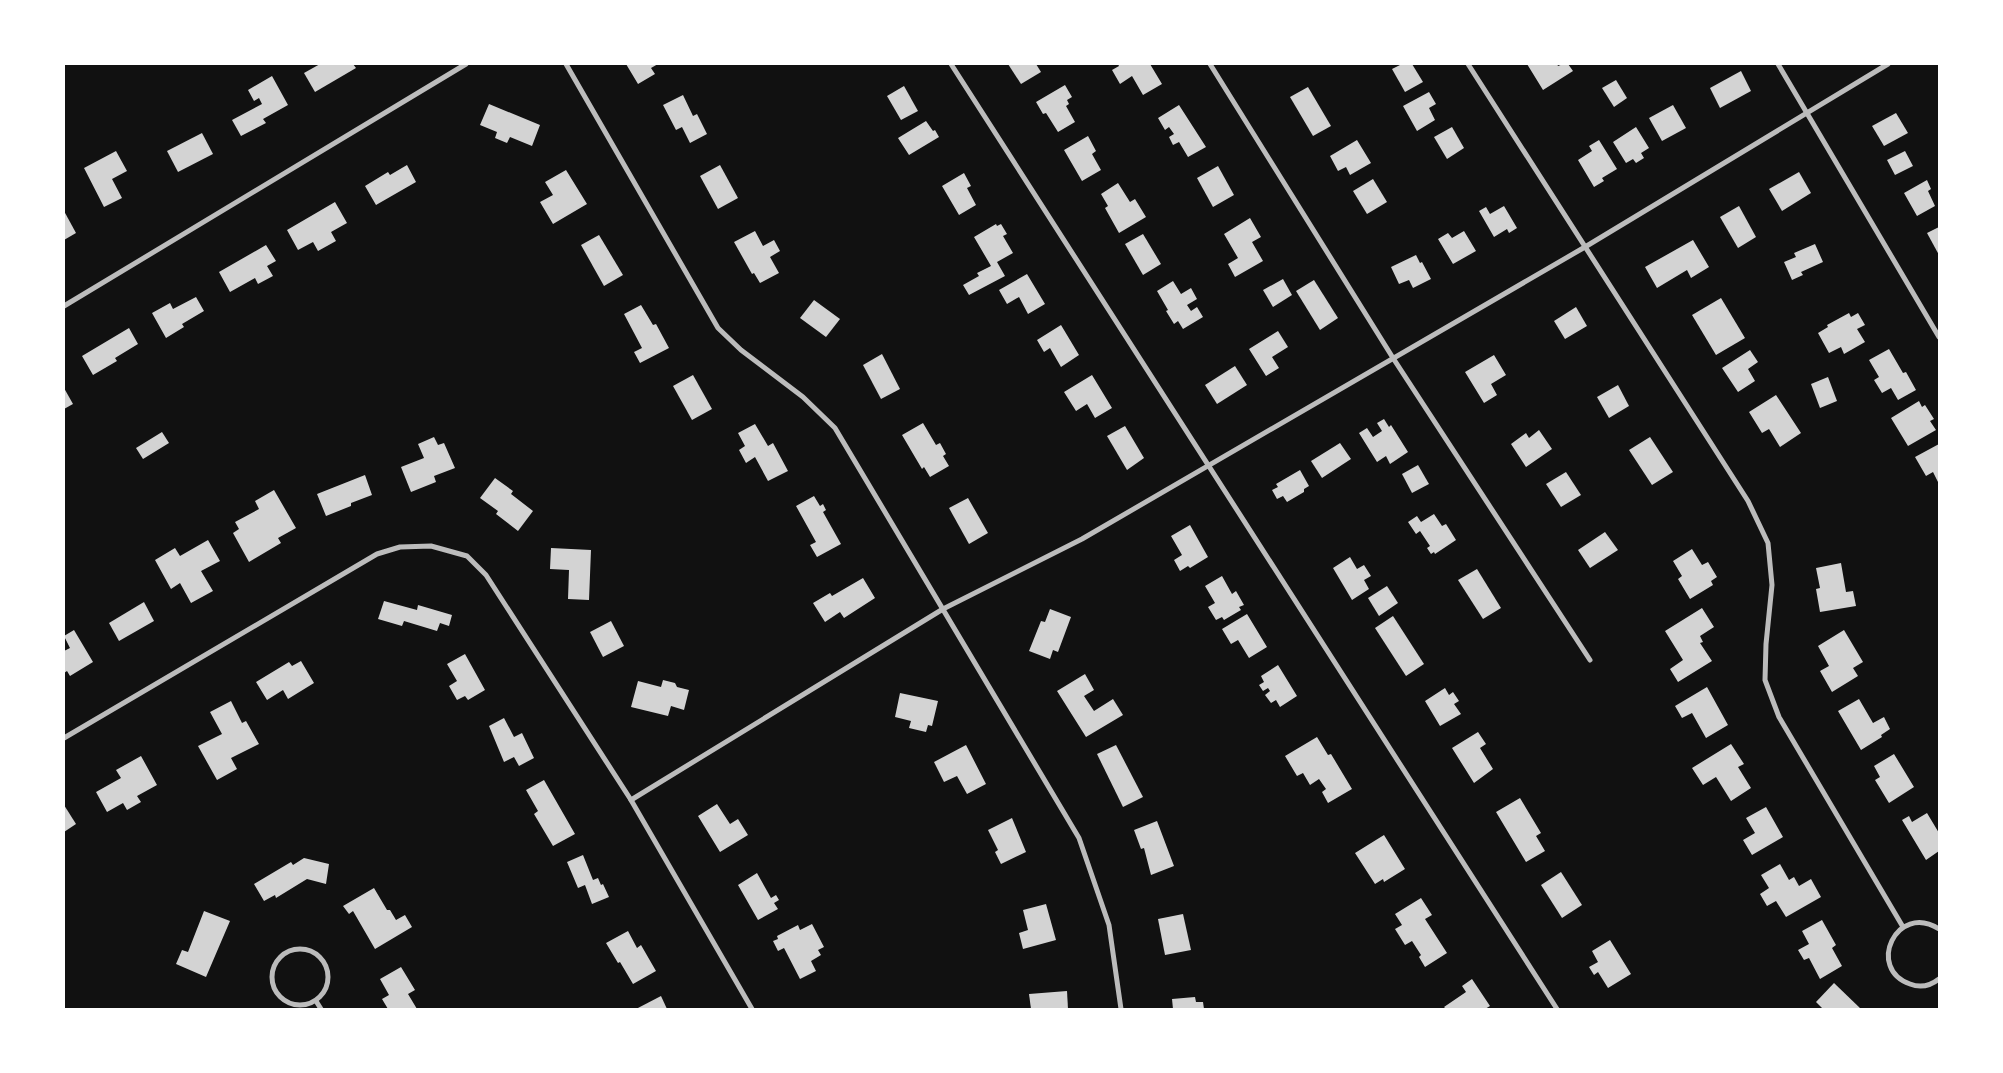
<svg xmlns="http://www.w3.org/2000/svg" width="2003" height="1073" font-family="Signika,sans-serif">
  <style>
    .building { fill: #d3d3d3 }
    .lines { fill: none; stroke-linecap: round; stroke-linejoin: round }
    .minor { stroke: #bcbcbc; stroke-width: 5 }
  </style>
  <rect width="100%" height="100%" fill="#111"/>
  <g class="building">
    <polygon points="320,64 353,64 356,68 315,92 304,73"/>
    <polygon points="626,64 658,64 651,68 655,74 638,84"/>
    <polygon points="1008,64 1036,64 1041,72 1021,84"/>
    <polygon points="1118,64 1150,64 1162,84 1143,95 1132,76 1120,84 1112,70 1119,66"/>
    <polygon points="1402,64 1412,64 1423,82 1405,92 1392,69"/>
    <polygon points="1527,64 1557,64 1558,66 1563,64 1568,64 1573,71 1543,90"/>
    <polygon points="1741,71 1751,91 1720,108 1710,88"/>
    <polygon points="272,76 288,105 263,119 266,123 241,136 232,120 262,104 259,98 254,101 248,90"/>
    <polygon points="1616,80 1627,98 1614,107 1602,88"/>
    <polygon points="1065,85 1072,97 1067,100 1069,104 1066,106 1075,122 1058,132 1046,113 1043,114 1036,102"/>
    <polygon points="904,86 918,111 901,120 887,96"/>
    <polygon points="1308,87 1331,126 1313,136 1290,97"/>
    <polygon points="1429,92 1436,104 1429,108 1435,120 1417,131 1403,106"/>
    <polygon points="683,95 693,116 697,114 707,134 690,143 682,127 676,130 663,105"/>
    <polygon points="489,104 540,125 532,146 510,137 507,143 495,138 497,132 480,125"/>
    <polygon points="1179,105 1206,147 1188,157 1179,142 1173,145 1169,137 1174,134 1169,127 1165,130 1158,118"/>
    <polygon points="1673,105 1686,128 1662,141 1649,118"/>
    <polygon points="1896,113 1908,133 1884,146 1872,126"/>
    <polygon points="926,121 933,131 935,130 939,137 909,155 898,138"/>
    <polygon points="1452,127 1464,148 1447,159 1434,137"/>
    <polygon points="1636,127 1649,148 1641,153 1644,158 1636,163 1633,159 1626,163 1613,142"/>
    <polygon points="202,133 213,154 178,172 167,151"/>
    <polygon points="1088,136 1096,151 1092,154 1101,170 1082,181 1064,150"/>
    <polygon points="1357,140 1371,163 1350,175 1346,167 1338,171 1330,156"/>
    <polygon points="1599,140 1617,169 1602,178 1604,181 1594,187 1578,160 1592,151 1589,146"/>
    <polygon points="116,151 127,171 112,179 122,198 104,207 84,168"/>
    <polygon points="1905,151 1913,166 1895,175 1887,160"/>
    <polygon points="407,165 416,182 376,205 365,186 388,172 390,175"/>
    <polygon points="720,165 738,198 718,209 700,176"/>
    <polygon points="1218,166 1234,195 1213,207 1197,178"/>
    <polygon points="566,170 587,204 553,224 540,202 553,195 545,182"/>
    <polygon points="1799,172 1811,193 1782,211 1769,189"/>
    <polygon points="964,173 971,186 967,188 976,205 959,215 942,186"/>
    <polygon points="1373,179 1387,202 1367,214 1353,191"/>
    <polygon points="1927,180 1931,189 1928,191 1935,206 1917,216 1904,193"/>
    <polygon points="1118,183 1130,202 1135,199 1146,217 1119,233 1105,208 1108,206 1101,194"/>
    <polygon points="335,202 347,223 331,232 336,241 318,251 313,242 298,250 287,230"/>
    <polygon points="1504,206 1517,228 1509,233 1507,229 1494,237 1479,211 1486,207 1490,214"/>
    <polygon points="1739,206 1756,237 1738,248 1720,217"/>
    <polygon points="64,211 76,233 64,240"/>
    <polygon points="1250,218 1261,237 1252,242 1263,261 1235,277 1228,264 1238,258 1224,234"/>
    <polygon points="996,224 997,226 1001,224 1007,234 1003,236 1013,253 997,262 1005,276 969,295 963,285 979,276 977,273 991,266 974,237"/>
    <polygon points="1939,227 1939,255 1927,233"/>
    <polygon points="755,231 763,246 774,240 780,251 770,257 779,273 760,283 754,273 752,274 734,242"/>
    <polygon points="1464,231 1476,251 1453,264 1438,239 1448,233 1452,238"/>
    <polygon points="1143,234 1161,264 1143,275 1125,244"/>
    <polygon points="599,235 623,275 604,286 581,245"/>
    <polygon points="1693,240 1709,267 1691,278 1687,270 1657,288 1645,267"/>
    <polygon points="1815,244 1823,262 1801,272 1803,275 1792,280 1784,262 1796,257 1794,253"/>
    <polygon points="266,245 276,261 267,266 273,276 258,284 255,278 230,292 219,272"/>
    <polygon points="1416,255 1420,263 1422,262 1431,279 1413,288 1409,280 1399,284 1391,267"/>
    <polygon points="1027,274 1045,304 1028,314 1019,297 1007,304 999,290"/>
    <polygon points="1283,279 1292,295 1273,307 1263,290"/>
    <polygon points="1314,280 1338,318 1320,330 1296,291"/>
    <polygon points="1173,281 1181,294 1191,288 1197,299 1187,305 1191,311 1197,307 1203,317 1183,329 1178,321 1174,324 1166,311 1168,310 1157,291"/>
    <polygon points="196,297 204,311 182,324 184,327 166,338 152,313 170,303 173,309"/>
    <polygon points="1721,298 1745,338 1716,355 1692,315"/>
    <polygon points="814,300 840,319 826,337 800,318"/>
    <polygon points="641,305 653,325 656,324 669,348 640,363 634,352 642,348 624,314"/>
    <polygon points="1576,307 1587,326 1565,339 1554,321"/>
    <polygon points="1849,313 1851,317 1858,313 1865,325 1857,329 1865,342 1844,354 1841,347 1829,353 1818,333 1828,327 1827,325"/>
    <polygon points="1061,325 1079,355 1061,367 1050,348 1044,352 1037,340"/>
    <polygon points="129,328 138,344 115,358 117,361 93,375 82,356"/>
    <polygon points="1278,331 1288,347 1272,357 1279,368 1266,376 1249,349"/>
    <polygon points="1889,349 1903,373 1906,372 1916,390 1898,400 1891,388 1882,393 1874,380 1879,377 1869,360"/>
    <polygon points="1750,350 1758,362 1748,369 1755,381 1738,392 1722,368"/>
    <polygon points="882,354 900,389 881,399 863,365"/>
    <polygon points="1494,355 1506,375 1491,384 1497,395 1484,403 1465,372"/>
    <polygon points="1235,366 1247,385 1217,404 1205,385"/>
    <polygon points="693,375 712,409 692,420 673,386"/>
    <polygon points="1092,375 1112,408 1095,418 1087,404 1076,411 1064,392"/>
    <polygon points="1828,377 1837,401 1820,408 1811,384"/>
    <polygon points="1618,385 1629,406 1609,418 1597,397"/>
    <polygon points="64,388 73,404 64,409"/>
    <polygon points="1776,395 1801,433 1780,447 1769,429 1762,433 1749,412"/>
    <polygon points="1919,401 1922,407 1925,405 1934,419 1930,421 1936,430 1908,446 1891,418"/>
    <polygon points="1384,419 1389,427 1391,425 1408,452 1390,464 1386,456 1377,462 1359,433 1367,428 1373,437 1382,431 1377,423"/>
    <polygon points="923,423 936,445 940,443 946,454 943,456 949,466 930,477 924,467 922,469 902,435"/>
    <polygon points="755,424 768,446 773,443 788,471 768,481 755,457 746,463 739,450 745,446 738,433"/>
    <polygon points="1125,426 1144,458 1127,470 1107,436"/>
    <polygon points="1539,430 1552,449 1526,467 1511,444 1526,433 1529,438"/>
    <polygon points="162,432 169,443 143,459 136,448"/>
    <polygon points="434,437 438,445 444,443 455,468 434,476 436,482 411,492 401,467 424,458 418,444"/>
    <polygon points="1650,437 1673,472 1652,485 1629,450"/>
    <polygon points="1340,443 1351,459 1322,478 1311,461"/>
    <polygon points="1939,444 1939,484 1933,472 1926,476 1915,457"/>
    <polygon points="1418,465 1429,484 1412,493 1402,474"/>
    <polygon points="1300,470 1309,486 1304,489 1304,492 1287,502 1283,496 1277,499 1272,490 1278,487 1276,484"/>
    <polygon points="1566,472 1581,495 1561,507 1546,484"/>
    <polygon points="365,475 372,495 351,503 351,506 326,516 317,494"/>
    <polygon points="495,478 513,491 511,494 533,511 518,531 496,514 498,511 480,498"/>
    <polygon points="274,490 296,528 278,538 281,543 249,562 233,533 239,529 235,522 259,509 255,501"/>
    <polygon points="814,496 820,506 823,504 826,510 823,512 841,544 817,557 810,545 816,542 796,506"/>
    <polygon points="968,498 988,533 969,544 949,508"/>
    <polygon points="1434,514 1442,526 1446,524 1456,540 1435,554 1434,552 1431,554 1427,548 1430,546 1420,531 1416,534 1408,522 1417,516 1421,522"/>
    <polygon points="1190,525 1208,557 1190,568 1188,566 1180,571 1174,560 1182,555 1171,536"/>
    <polygon points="1605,532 1618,550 1590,568 1578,550"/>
    <polygon points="208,540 220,561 201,571 213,591 191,603 180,583 171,589 155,560 175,548 180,556"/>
    <polygon points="551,548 591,550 589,600 568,599 569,570 550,569"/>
    <polygon points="1692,549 1702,565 1708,562 1717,577 1711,581 1713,585 1690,599 1678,579 1682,576 1673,561"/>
    <polygon points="1350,557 1357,569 1364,565 1371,576 1364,580 1369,589 1352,600 1333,568"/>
    <polygon points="1841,563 1846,592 1853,591 1856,606 1820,612 1816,589 1820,588 1816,568"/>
    <polygon points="1477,569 1501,608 1483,619 1458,580"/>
    <polygon points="1222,576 1232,594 1236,591 1244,605 1239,607 1241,610 1224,620 1222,617 1216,620 1208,607 1215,603 1205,586"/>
    <polygon points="863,578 875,598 844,618 840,612 825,622 813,603 830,593 832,596"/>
    <polygon points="1387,586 1398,603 1379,616 1368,598"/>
    <polygon points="384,601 417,610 418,605 452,615 449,626 440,623 437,631 404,621 402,626 378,619"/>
    <polygon points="144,602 154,621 119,641 109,623"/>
    <polygon points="1702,608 1714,627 1700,636 1703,642 1700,643 1712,661 1678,682 1670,669 1683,660 1665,631"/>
    <polygon points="1050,609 1071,617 1058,652 1053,650 1050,659 1029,651 1041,621 1045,622"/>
    <polygon points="1247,614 1267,647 1249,658 1238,640 1231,644 1222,629"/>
    <polygon points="1393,616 1424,664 1406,676 1375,628"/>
    <polygon points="611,621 624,646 603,657 590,632"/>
    <polygon points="74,630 93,662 70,676 67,671 64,673 64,651 70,648 64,636"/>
    <polygon points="1844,630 1863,662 1853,668 1858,676 1832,692 1820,671 1829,666 1818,646"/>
    <polygon points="465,654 485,690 468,700 465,696 457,700 449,686 457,681 447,664"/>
    <polygon points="301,661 314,683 288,699 283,690 267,700 256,682 289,662 292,666"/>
    <polygon points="1278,665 1297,696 1280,707 1276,700 1271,703 1265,695 1270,691 1268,688 1263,691 1259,685 1264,682 1261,676"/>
    <polygon points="1085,674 1094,690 1084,696 1094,711 1113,699 1123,715 1086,737 1057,691"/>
    <polygon points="663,680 675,683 677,687 689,690 684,710 671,706 668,716 631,707 638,681 661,687"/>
    <polygon points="1707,687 1728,725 1706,738 1692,713 1682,718 1675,706"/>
    <polygon points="1445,688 1449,695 1453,692 1459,701 1454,704 1461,714 1440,726 1425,701"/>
    <polygon points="900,693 938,701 932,726 928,725 926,732 909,728 911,721 895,717"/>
    <polygon points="1859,699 1873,723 1884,717 1890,729 1881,735 1882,737 1861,750 1838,711"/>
    <polygon points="231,701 242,723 246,721 259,744 231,758 237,769 217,780 198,746 222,734 210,712"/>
    <polygon points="504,718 514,737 522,733 534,758 519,766 514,757 504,762 489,726"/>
    <polygon points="1478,732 1486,744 1480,748 1493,769 1474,783 1452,748"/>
    <polygon points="1317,737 1328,755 1331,754 1352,789 1328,803 1322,792 1326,789 1319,779 1310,785 1303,773 1297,776 1285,756"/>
    <polygon points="1731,744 1744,764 1738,767 1751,788 1731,801 1716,777 1703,785 1692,768"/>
    <polygon points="966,745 986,784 967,794 957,776 944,782 934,762"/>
    <polygon points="1116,745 1143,797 1123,807 1097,754"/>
    <polygon points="1894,754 1914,787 1889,803 1875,780 1880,777 1874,766"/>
    <polygon points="141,756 157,785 137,796 141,802 127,810 123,803 107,812 96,792 121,778 116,770"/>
    <polygon points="544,780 575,834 553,846 534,814 538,811 526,790"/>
    <polygon points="1520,798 1541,833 1536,836 1545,851 1526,862 1496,812"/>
    <polygon points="717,804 730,824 738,819 748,835 720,852 698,816"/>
    <polygon points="64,805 76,824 64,832"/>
    <polygon points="1766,807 1783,837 1752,855 1743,840 1755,833 1746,818"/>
    <polygon points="1927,813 1939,833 1939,851 1926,860 1902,820 1909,816 1912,822"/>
    <polygon points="1012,818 1026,852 1001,864 995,852 998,850 988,830"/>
    <polygon points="1157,821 1174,866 1151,875 1144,848 1141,849 1134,830"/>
    <polygon points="1384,835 1405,869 1384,882 1383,879 1375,884 1355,853"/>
    <polygon points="583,855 593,880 598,878 601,885 603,884 609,897 592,904 585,885 578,888 567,862"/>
    <polygon points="304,858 329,864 326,884 307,879 276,898 275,895 264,901 254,884 291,862 293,865"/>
    <polygon points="1780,864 1789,880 1794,877 1799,886 1811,879 1821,897 1786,917 1776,901 1767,906 1760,894 1769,888 1761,875"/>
    <polygon points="1561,872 1582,905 1562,918 1541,885"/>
    <polygon points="757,873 771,898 776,895 779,900 774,903 778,909 758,920 738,885"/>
    <polygon points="374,888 387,910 390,910 396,920 405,915 412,927 375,949 353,911 349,914 343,906"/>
    <polygon points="1421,898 1432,915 1425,919 1447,953 1425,967 1419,957 1421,955 1412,941 1405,945 1395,929 1402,925 1395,914"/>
    <polygon points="1046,904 1056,940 1023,949 1019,933 1028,930 1023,910"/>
    <polygon points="204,911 230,921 206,977 176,964 182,950 188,952"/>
    <polygon points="1183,914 1191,950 1165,955 1158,919"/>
    <polygon points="1822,920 1836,945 1832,948 1842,966 1820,979 1809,958 1804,960 1798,950 1809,944 1802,931"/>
    <polygon points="812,924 824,947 818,950 821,955 811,961 816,971 800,979 784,948 778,951 773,941 778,939 777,936 798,925 800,930"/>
    <polygon points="628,931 637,948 641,945 656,971 633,984 620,962 618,963 606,943"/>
    <polygon points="1610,940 1631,974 1608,988 1598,972 1594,975 1589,967 1598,962 1592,951"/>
    <polygon points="401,967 415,990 408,994 417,1009 388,1009 382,999 389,995 380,979"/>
    <polygon points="1472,979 1490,1006 1485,1009 1446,1009 1444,1007 1466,992 1462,986"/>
    <polygon points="1834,983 1861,1009 1823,1009 1816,1002"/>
    <polygon points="1067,991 1068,1009 1031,1009 1029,994"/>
    <polygon points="661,996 667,1009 636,1009"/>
    <polygon points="1195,997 1196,1002 1203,1002 1204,1009 1173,1009 1172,999"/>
  </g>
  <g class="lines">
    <g class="minor">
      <polyline points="566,64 718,328 741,350 803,397 835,428 1079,838 1109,925 1121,1009"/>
      <polyline points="951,64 1557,1009"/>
      <polyline points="1210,64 1393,358 1590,660"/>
      <polyline points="1468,64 1748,501 1768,543 1772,585 1766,644 1765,680 1779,717 1903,927"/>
      <polyline points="1778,64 1939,337"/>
      <polyline points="64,306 466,64"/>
      <polyline points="64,738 377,554 400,547 431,546 467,556 486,575 631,800 752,1009"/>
      <polyline points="631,800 943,609 1082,539 1585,247 1888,64"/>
      <path d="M1939,929C1896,902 1866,969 1910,984C1920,988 1930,986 1939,979"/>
      <circle cx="300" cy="977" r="28"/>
      <polyline points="316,1001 321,1009"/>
    </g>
  </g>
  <rect width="2003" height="1073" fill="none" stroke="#ffffff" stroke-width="130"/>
</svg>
